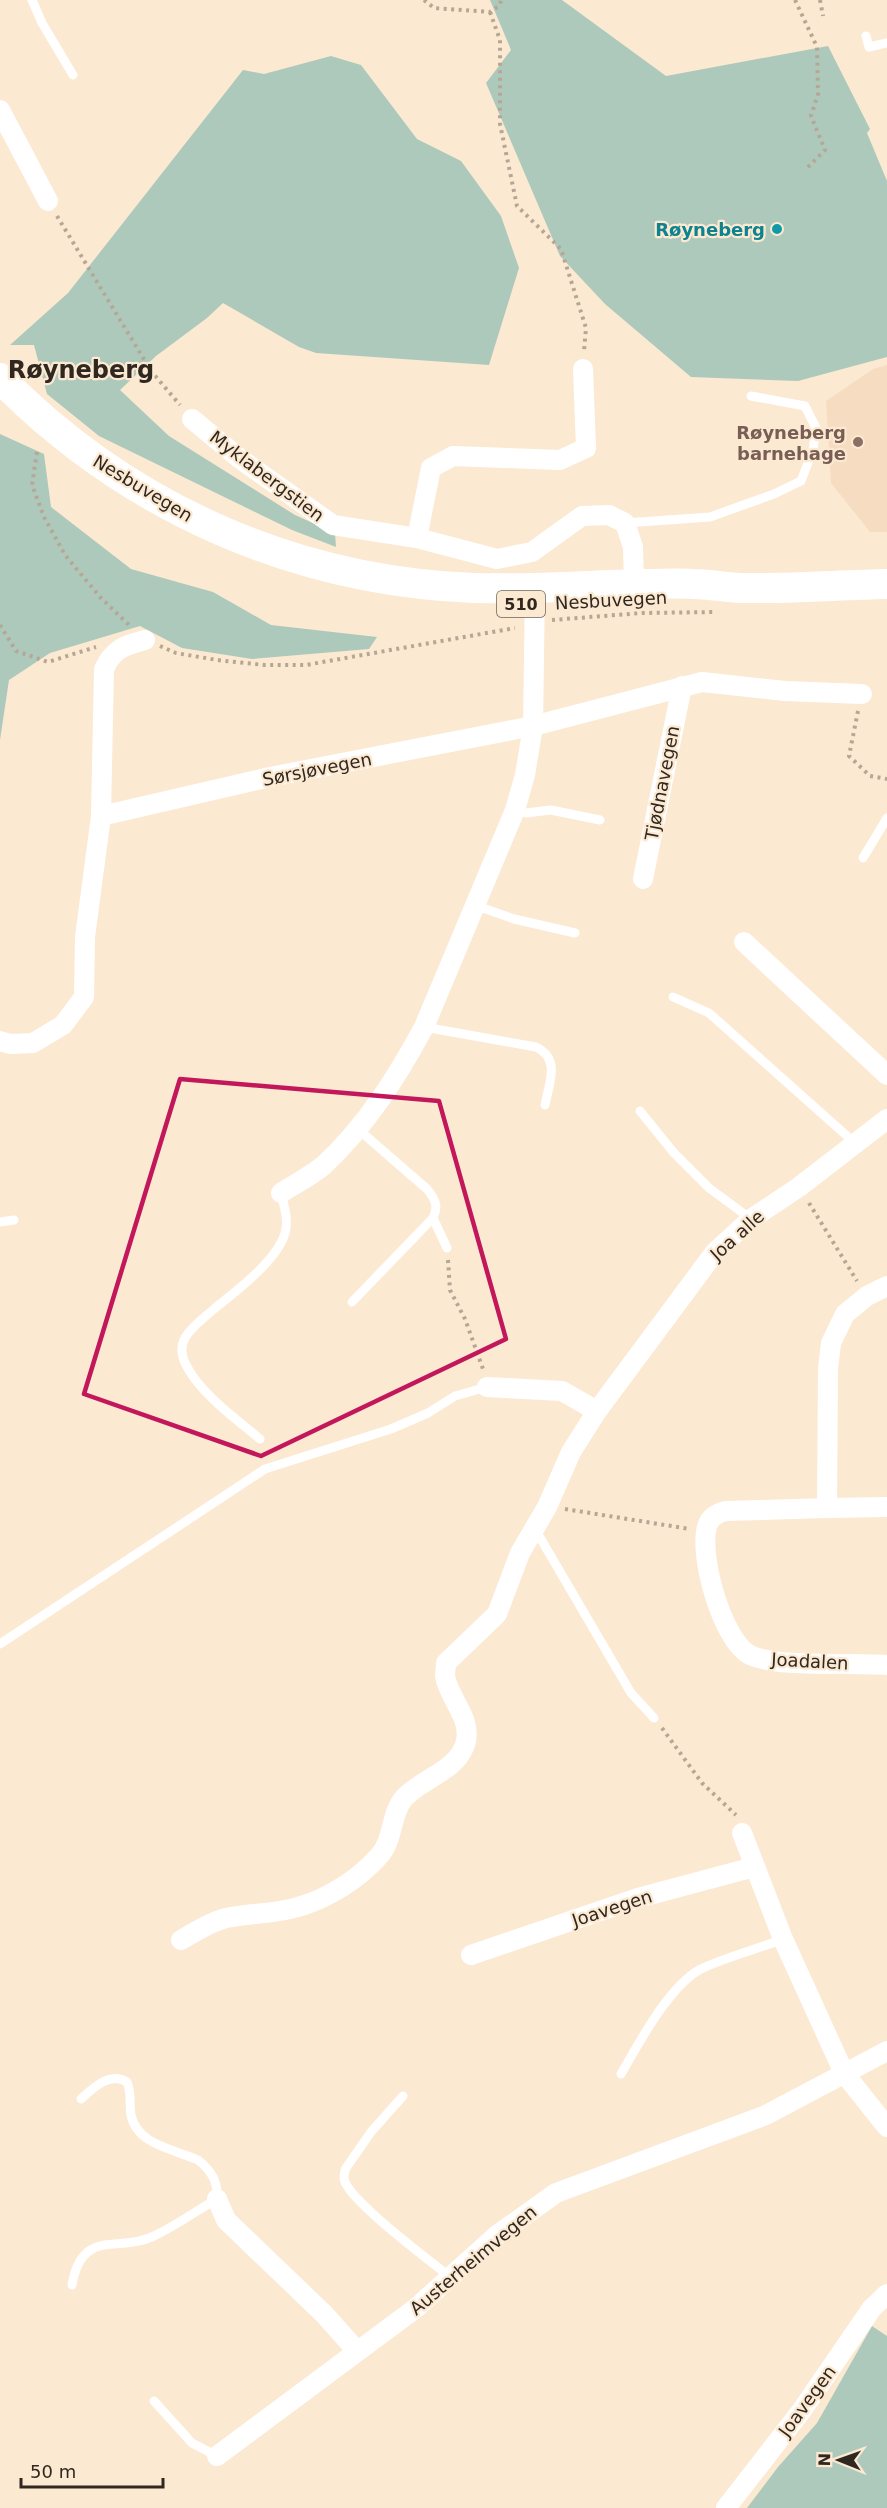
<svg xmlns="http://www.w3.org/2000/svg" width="887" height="2508" font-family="'DejaVu Sans',sans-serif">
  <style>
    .built { fill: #f6ddc1 }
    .green { fill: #adc9bc }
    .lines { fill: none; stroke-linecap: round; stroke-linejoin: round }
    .path { stroke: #b6a795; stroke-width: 4; stroke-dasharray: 3 4.5; stroke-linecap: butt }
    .service { stroke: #fff; stroke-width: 9 }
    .minor { stroke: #fff; stroke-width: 20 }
    .primary { stroke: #fff; stroke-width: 30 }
    .marked { fill: none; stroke: #c2185b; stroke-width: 4.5; stroke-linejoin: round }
    .culture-dot { fill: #0f9aa8; stroke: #fce9d2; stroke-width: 2 }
    .education-dot { fill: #8d6e63; stroke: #fce9d2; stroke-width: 2 }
    .labels { text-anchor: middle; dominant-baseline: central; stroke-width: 4.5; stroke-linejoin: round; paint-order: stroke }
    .shield { fill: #fce9d2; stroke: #6d6255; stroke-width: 1.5 }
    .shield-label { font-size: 16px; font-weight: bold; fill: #302820 }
    .culture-label { font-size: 18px; font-weight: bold; fill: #0d838f; stroke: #fce9d2; text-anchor: end }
    .education-label { font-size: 18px; font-weight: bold; fill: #785e54; stroke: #fce9d2; text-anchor: end }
    .street-label { font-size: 18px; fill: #302820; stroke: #fce9d2 }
    .district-label { font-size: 24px; font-weight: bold; fill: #302820; stroke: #fce9d2 }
  </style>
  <rect width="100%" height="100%" fill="#fce9d2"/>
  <polygon class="built" points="887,365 887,532 870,532 831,483 826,401 873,369"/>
  <g class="green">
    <polygon points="490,0 562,0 666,76 828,46 870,129 867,133 887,181 887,357 798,381 691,377 605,304 560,256 486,83 511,50"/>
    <polygon points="331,56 361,65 417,139 461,161 501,216 519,268 489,365 316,353 299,347 223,303 207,318 156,356 120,390 169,436 295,515 335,533 336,547 292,530 99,436 47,394 34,345 10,345 68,293 243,70 264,74"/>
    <polygon points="0,434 44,454 51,507 131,569 213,592 271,625 377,637 369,649 252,659 182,648 140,626 50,653 9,680 0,740"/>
    <polygon points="872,2326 887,2336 887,2508 747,2508 778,2467 817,2423"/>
  </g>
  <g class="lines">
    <g class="path">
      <polyline points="424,0 434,8 490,12 500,5 501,0"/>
      <polyline points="795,0 817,47 818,94 811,116 825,150 806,169"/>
      <polyline points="820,0 823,16"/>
      <polyline points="490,12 500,40 500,124 517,206 561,249 586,328 584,351"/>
      <polyline points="57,216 151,371 180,405"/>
      <polyline points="37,452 32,485 44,517 65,555 101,598 129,625"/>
      <polyline points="552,620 642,613 715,612"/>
      <polyline points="0,625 16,651 48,662 96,647"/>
      <polyline points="160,646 176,653 217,660 264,665 306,665 515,628"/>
      <polyline points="858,711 849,756 870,776 887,779"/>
      <polyline points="809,1203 857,1281"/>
      <polyline points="448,1260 450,1290 465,1319 483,1369"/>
      <polyline points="565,1509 690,1529"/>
      <polyline points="662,1728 702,1783 736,1815"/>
    </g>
    <g class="service">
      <polyline points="32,0 42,23 73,75"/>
      <polyline points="866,36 869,47 887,43"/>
      <polyline points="625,523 710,517 774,494 801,481 813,450 816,428 805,406 751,396"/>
      <polyline points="515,810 526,813 551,810 600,820"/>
      <polyline points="863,858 887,818"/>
      <polyline points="474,905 514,919 575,933"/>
      <polyline points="673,997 709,1013 856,1144"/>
      <path d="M424,1027L536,1047C561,1059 549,1083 545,1105"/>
      <polyline points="640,1111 674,1153 709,1188 751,1219"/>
      <polyline points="433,1218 447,1248"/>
      <polyline points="0,1222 14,1220"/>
      <path d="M352,1302L433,1218C439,1206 435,1199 427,1189L359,1130"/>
      <path d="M260,1439C236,1419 200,1393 186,1365C182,1357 180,1347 185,1338C191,1327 204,1318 214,1309C236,1291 277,1261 285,1233C289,1220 284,1206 281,1193"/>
      <polyline points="535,1529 631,1693 654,1718"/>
      <polyline points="0,1644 265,1469 391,1429 428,1413 455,1396 487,1387"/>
      <path d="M621,2074C639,2043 668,1988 699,1970C722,1958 758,1949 783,1939"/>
      <path d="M403,2096L371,2132L346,2168C344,2173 343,2177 345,2182C354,2204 428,2259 450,2277"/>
      <path d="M72,2285C82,2226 121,2254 156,2235C177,2225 196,2211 217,2199C218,2182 212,2171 198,2160C174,2149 137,2145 131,2115C129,2103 132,2093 127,2082C110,2071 93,2088 81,2099"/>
      <polyline points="154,2401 192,2443 217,2456"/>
    </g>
    <g class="minor">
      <polyline points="0,110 48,201"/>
      <polyline points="192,419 239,458 333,525 417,538 497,559 532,552 582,516 609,515 625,523 633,547 634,584"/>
      <polyline points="417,538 431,468 453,456 560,460 586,448 583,369"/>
      <path d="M101,816L104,669C113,649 125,645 145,640"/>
      <polyline points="643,879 682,686"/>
      <polyline points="744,942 887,1075"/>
      <polyline points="0,1041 10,1044 33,1043 63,1025 84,997 85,937 101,816 270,777 533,726 702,682 785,691 862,694"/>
      <path d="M281,1193C295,1184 311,1176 324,1165C366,1126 397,1077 424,1027L515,810L525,775L533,726L535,588"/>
      <path d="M887,1286L867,1296L845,1314L831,1343L828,1369L827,1508L726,1511C718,1513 711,1516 708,1524C697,1551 722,1641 750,1655C778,1668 852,1662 887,1665"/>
      <polyline points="487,1387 562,1391 597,1411"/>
      <polyline points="827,1508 886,1507"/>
      <polyline points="742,1833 783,1939 844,2073 887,2127"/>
      <path d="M181,1940C195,1932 210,1922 226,1918C250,1913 275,1914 298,1907C327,1899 359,1879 379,1856C394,1840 390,1814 404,1798C422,1778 460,1770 466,1741C471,1717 449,1699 445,1676C445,1672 446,1667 446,1663L497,1614L520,1553L547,1507L571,1452L597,1411L715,1252L751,1219L799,1187L887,1119"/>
      <polyline points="471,1955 638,1898 754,1867"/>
      <polyline points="217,2199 226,2220 324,2314 357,2351"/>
      <polyline points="217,2456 416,2308 497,2235 556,2193 766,2115 887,2051"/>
      <polyline points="726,2508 802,2410 872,2308 887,2294"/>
    </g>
    <path class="primary" d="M0,378C127,507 293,581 474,588C531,590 588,585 645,584C661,584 677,583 693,584C708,584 724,587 740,588C789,589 838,585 887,584"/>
  </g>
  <path class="marked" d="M180,1079L439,1101L506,1339L261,1456L84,1394Z"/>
  <circle class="culture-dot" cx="777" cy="229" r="6"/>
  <circle class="education-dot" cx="858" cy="442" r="6"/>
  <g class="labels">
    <rect class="shield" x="497" y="591" width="48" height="26" rx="4.5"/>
    <g class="shield-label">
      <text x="521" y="604">510</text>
    </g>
    <g class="culture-label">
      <text x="765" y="229">Røyneberg</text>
    </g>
    <g class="education-label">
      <text x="846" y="432">Røyneberg<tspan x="846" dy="21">barnehage</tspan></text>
    </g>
    <g class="street-label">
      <text transform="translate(267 476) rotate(37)">Myklabergstien</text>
      <text transform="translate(143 488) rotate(31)">Nesbuvegen</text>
      <text transform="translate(611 600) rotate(-3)">Nesbuvegen</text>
      <text transform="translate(317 769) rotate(-11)">Sørsjøvegen</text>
      <text transform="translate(662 783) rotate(-79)">Tjødnavegen</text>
      <text transform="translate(737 1235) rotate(-42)">Joa alle</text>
      <text transform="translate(810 1661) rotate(3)">Joadalen</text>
      <text transform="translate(612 1908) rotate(-18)">Joavegen</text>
      <text transform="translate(473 2260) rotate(-40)">Austerheimvegen</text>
      <text transform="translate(807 2401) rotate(-54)">Joavegen</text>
    </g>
    <g class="district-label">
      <text x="81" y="370">Røyneberg</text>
    </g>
  </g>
  <g transform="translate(839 2460) rotate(271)" stroke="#fce9d2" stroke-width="4.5" paint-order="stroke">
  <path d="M0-4.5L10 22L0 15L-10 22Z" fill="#302820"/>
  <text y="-9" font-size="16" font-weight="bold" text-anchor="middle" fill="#302820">N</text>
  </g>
  <path d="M21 2478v9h142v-9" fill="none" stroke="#302820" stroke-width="3"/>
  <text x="30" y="2478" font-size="18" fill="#302820" stroke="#fce9d2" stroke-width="4.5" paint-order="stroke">50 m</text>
</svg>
